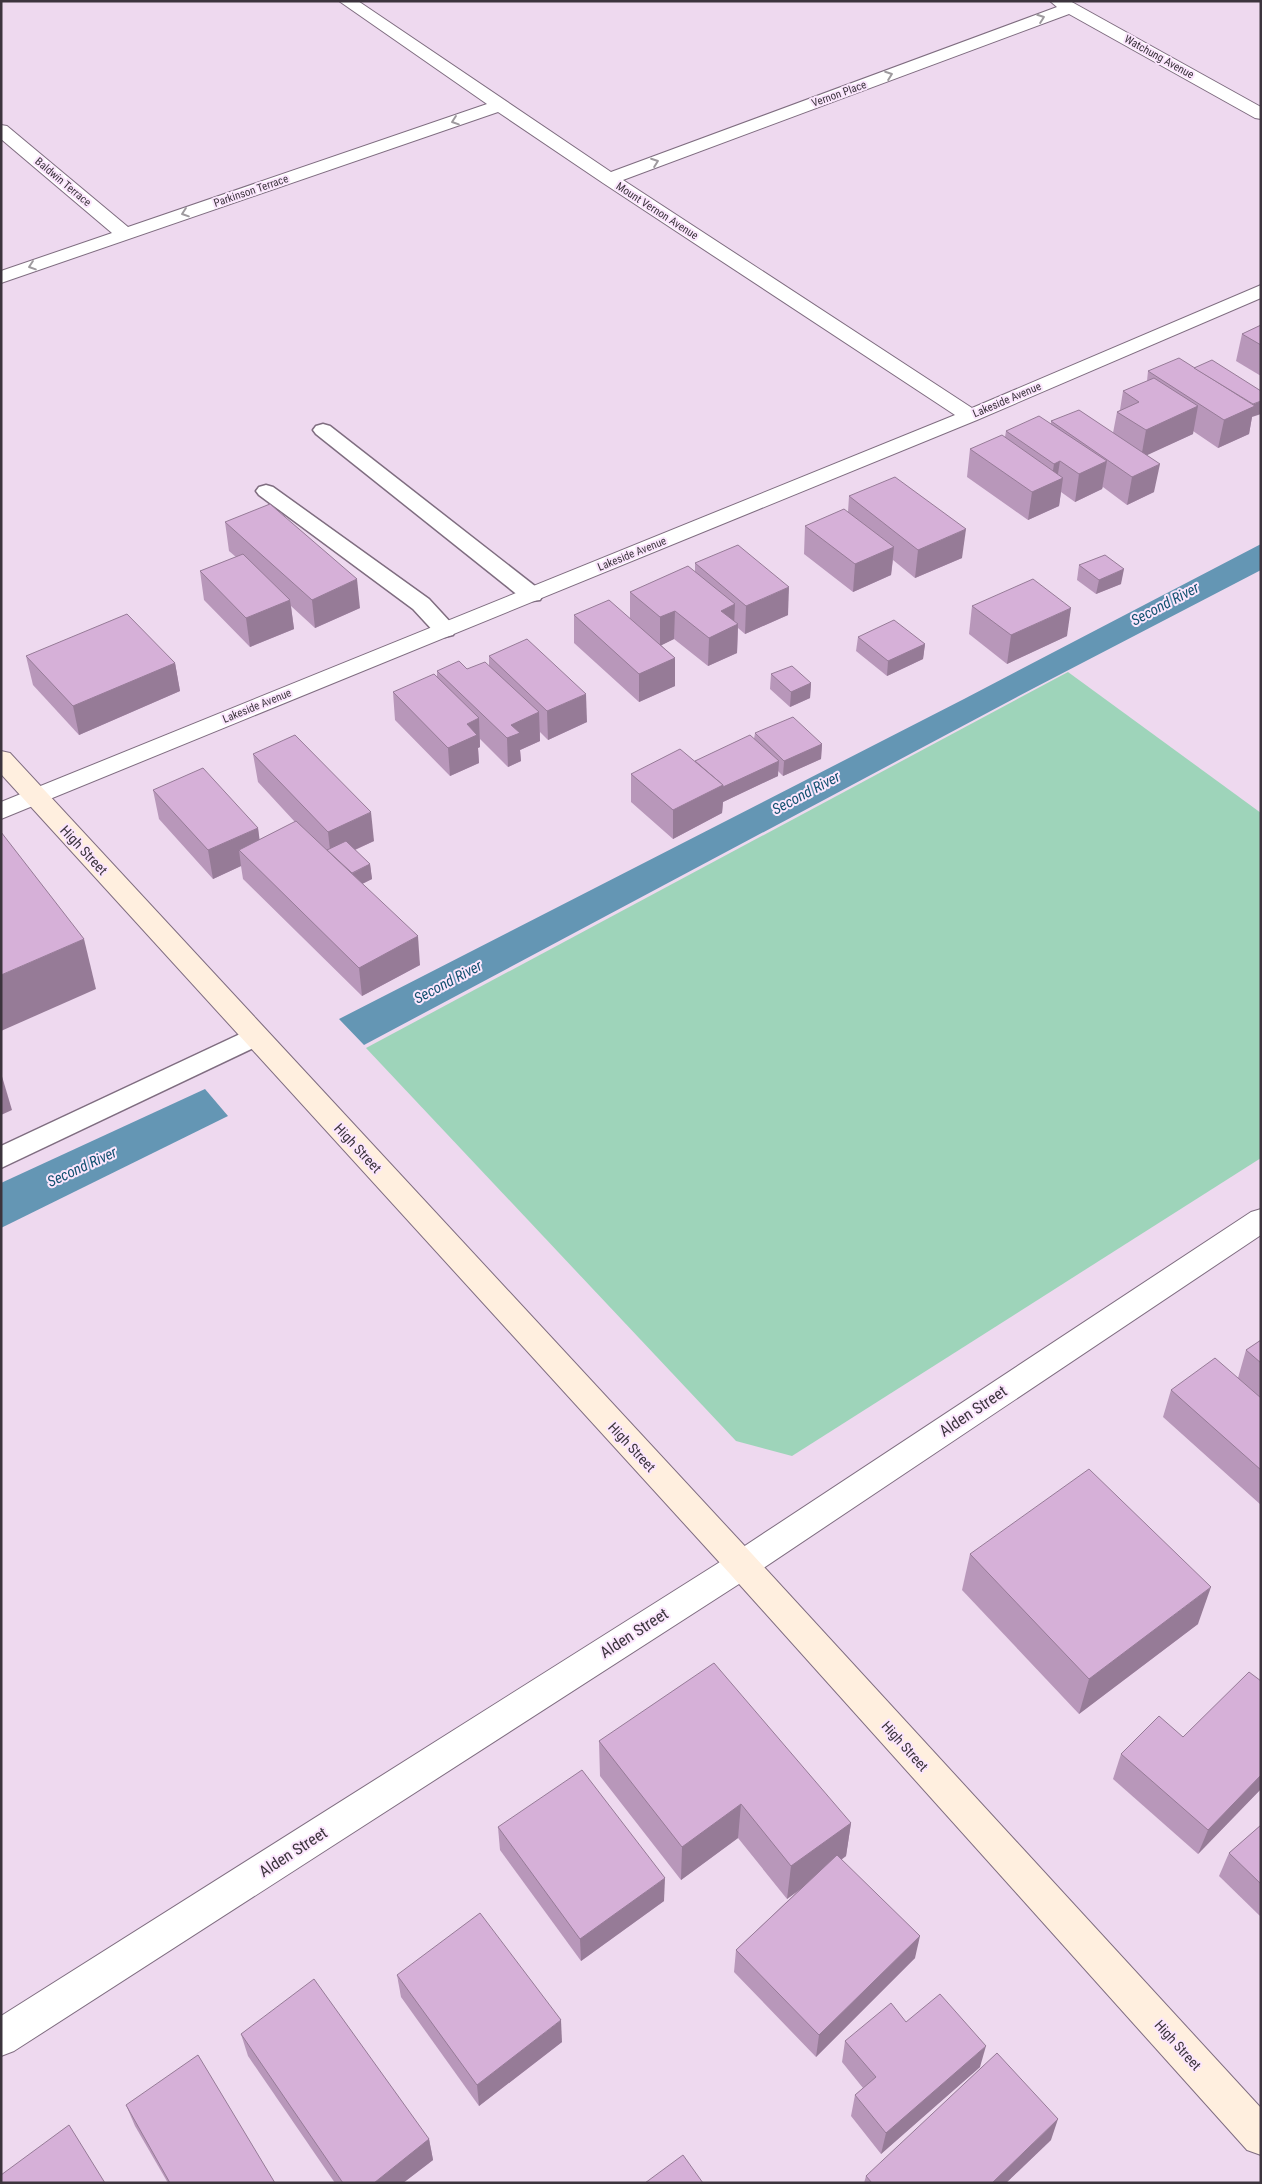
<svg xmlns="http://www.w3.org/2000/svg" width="1262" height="2184" font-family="'Roboto Condensed',sans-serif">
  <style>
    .green { fill: #9ed4ba }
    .water { fill: #6496b4 }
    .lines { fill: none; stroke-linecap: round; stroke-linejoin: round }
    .lane-casing { stroke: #7f6d80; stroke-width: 3 }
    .street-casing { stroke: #7f6d80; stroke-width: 2 }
    .secondary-casing { stroke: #7f6d80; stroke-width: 2 }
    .lane { fill: #fff; fill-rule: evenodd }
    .street { fill: #fff; fill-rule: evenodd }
    .secondary { fill: #ffefdf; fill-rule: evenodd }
    .wall { fill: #b897ba }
    .shaded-wall { fill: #967b97 }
    .building { fill: #d6b0d8; stroke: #967b97 }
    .oneway { stroke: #9e9a9e }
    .labels { text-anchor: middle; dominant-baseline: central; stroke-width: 4; stroke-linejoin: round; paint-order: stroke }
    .far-street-label { font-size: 11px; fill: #3c343d; stroke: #fbe6fd }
    .street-label { font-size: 14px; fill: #3c343d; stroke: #fbe6fd }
    .water-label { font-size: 15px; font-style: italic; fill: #125170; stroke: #fbe6fd }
    .near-street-label { font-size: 16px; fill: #3c343d; stroke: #fbe6fd }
  </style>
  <rect width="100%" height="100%" fill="#eed9ef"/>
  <polygon class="green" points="1068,672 1261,813 1261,1158 792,1456 736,1441 366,1048"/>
  <g class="water">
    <polygon points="1261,544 1261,570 1034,688 364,1045 339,1019 964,699"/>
    <polygon points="205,1089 228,1116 1,1228 1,1183"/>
  </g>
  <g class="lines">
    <defs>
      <g id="lane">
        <polygon points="323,424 330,426 540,590 543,595 540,600 532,601 524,600 316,434 313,430 316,426"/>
        <polygon points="266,485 273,487 429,599 453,625 456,630 453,635 445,637 437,635 413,609 259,495 256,491 259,487"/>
        <polygon points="255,1027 264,1029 268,1036 264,1043 1,1168 1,1146"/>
      </g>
      <g id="street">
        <polygon points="339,1 358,1 611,172 1057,7 1050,1 1070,1 1261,107 1261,119 1255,118 1069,14 623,180 972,408 1261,285 1261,298 977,420 1,819 1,802 955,415 603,183 498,112 1,283 1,271 112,233 1,139 1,125 7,126 128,227 487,104"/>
        <polygon points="1261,1209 1261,1235 753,1575 14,2051 1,2056 1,2016 731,1555 1251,1212"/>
      </g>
      <polygon id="secondary" points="1,751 10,753 753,1555 1261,2108 1261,2155 1247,2150 731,1575 1,774"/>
    </defs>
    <use href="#lane" class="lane-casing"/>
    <use href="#street" class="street-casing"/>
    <use href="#secondary" class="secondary-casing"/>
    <use href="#lane" class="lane"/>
    <use href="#street" class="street"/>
    <use href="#secondary" class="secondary"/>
  </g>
  <g class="wall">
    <polygon points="1261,325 1261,376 1236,361 1242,334"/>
    <polygon points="1148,371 1252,417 1249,434 1218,448 1193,431 1193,434 1146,455 1154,492 1127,505 1103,487 1102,489 1075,502 1061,492 1059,506 1028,520 967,477 970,449 1005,437 1006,431 1051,424 1051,421 1113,433 1117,412 1120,410 1123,391 1147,381"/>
    <polygon points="849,496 962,558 915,578 893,560 891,575 853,592 804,554 805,526 848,512"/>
    <polygon points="225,522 360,608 315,628 291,606 294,629 250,647 204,600 200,571 236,557 229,551"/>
    <polygon points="695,563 788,615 745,634 738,628 737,653 708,666 674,639 661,645 675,658 675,686 639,702 574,643 574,615 630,618 630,592 695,572"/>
    <polygon points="1079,565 1121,584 1096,594 1077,580"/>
    <polygon points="972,606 1067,636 1007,664 969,634"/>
    <polygon points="858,637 925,644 923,659 887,676 856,651"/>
    <polygon points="26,656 175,663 180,691 79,735 33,685"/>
    <polygon points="489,656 587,722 548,740 540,732 540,741 520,750 521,761 508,767 480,739 480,747 478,748 479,763 450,776 395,720 393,692 437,678 437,671 467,669 489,666"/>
    <polygon points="771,674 811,683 810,698 790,707 770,689"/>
    <polygon points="755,733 822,744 821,759 783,776 778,771 778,776 723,802 722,813 673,839 631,802 631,774 695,761 754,739"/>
    <polygon points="253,754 374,841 355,850 370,864 372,879 362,884 420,965 362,996 243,879 241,866 213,879 159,819 153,790 258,828 259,840 295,822 258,782"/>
    <polygon points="1261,1340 1261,1505 1163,1417 1171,1390 1238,1378 1246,1350"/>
    <polygon points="970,1554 1198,1624 1079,1714 962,1590"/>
    <polygon points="1183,1737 1261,1789 1198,1854 1113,1779 1121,1754"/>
    <polygon points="599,1741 851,1823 846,1856 841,1860 915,1958 816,2057 734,1972 736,1950 800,1889 787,1899 738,1838 681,1880 600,1776"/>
    <polygon points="1261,1825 1261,1917 1219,1876 1229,1853"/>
    <polygon points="498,1827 664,1901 581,1961 500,1850"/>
    <polygon points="397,1975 562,2042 479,2106 401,1997"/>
    <polygon points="906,2022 980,2067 881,2154 851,2116 855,2095 863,2088 842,2062 845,2041"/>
    <polygon points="241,2034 429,2139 433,2160 403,2183 335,2183 248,2056"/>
    <polygon points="126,2105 275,2183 168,2183 135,2126"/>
    <polygon points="1051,2140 1006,2183 864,2183 866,2176"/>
  </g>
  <g class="shaded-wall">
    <polygon points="1261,401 1261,414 1252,417 1249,434 1218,448 1224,420 1242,409"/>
    <polygon points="1198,406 1193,434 1141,458 1146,430"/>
    <polygon points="1060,461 1057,480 1063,478 1059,506 1028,520 1032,492 1051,483 1054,464"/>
    <polygon points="1107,461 1102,489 1075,502 1079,474"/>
    <polygon points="1160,464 1154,492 1127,505 1132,477"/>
    <polygon points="966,529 962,558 915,578 918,550"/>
    <polygon points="894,547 891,575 853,592 855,564"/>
    <polygon points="1124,569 1121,584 1096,594 1099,580"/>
    <polygon points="357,579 360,608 315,628 312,600"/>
    <polygon points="789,587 788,615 745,634 746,606"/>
    <polygon points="290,600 294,629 250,647 246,618"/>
    <polygon points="735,604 734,626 738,624 737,653 708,666 709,638 721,611"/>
    <polygon points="1071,608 1067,636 1007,664 1011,635"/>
    <polygon points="675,611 674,639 660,646 660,617"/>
    <polygon points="925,644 923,659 887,676 888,661"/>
    <polygon points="675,658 675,686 639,702 639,674"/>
    <polygon points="175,663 180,691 79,735 73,706"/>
    <polygon points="811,683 810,698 790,707 791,692"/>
    <polygon points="586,694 587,722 548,740 547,711"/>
    <polygon points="539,712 540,741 520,750 521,761 508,767 507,738 511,725"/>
    <polygon points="479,718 480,747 478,748 479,763 450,776 448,748 467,724"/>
    <polygon points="822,744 821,759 783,776 784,761"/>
    <polygon points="779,761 778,776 723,802 722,813 673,839 673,810 723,785"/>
    <polygon points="371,812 374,841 332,860 331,859 328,832"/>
    <polygon points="258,828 262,857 239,850 241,866 213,879 208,850"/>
    <polygon points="370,864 372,879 350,890 348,876"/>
    <polygon points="418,936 420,965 362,996 359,968"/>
    <polygon points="84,939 96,989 1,1031 1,975"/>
    <polygon points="1,1073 12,1110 1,1115"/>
    <polygon points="1211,1587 1198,1624 1079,1714 1089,1679"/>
    <polygon points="1261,1775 1261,1789 1198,1854 1208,1830"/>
    <polygon points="741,1804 738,1838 681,1880 682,1847"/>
    <polygon points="851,1823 846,1856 787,1899 791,1866"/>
    <polygon points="665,1878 664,1901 581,1961 580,1939"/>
    <polygon points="920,1936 915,1958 816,2057 819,2035"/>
    <polygon points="561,2020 562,2042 479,2106 477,2085"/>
    <polygon points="986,2046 980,2067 881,2154 886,2133"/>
    <polygon points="1058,2119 1051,2140 1006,2183 992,2183"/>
    <polygon points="429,2139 433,2160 403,2183 374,2183"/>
  </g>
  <g class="building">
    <polygon points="1261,325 1261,345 1242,334"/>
    <polygon points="1179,358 1255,406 1224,420 1148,371"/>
    <polygon points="1212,360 1261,391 1261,401 1253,404 1194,368"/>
    <polygon points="1154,378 1198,406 1146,430 1117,412 1139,402 1123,391"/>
    <polygon points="1079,410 1160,464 1132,477 1051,421"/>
    <polygon points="1039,416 1107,461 1079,474 1060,461 1054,464 1006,431"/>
    <polygon points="1002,435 1063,478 1032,492 970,449"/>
    <polygon points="895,477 966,529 918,550 849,496"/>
    <polygon points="270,504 357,579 312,600 225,522"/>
    <polygon points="844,509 894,547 855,564 805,526"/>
    <polygon points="738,545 789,587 746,606 695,563"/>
    <polygon points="243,554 290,600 246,618 200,571"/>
    <polygon points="1105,555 1124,569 1099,580 1079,565"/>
    <polygon points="688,566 735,604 721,611 738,624 709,638 675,611 660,617 630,592"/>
    <polygon points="1033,579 1071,608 1011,635 972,606"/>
    <polygon points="609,600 675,658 639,674 574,615"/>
    <polygon points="127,614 175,663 73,706 26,656"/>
    <polygon points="894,620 925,644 888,661 858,637"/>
    <polygon points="527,639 586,694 547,711 489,656"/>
    <polygon points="459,661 467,669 485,662 539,712 511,725 520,733 507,738 437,671"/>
    <polygon points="792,666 811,683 791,692 771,674"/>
    <polygon points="434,674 479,718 467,724 477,735 448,748 393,692"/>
    <polygon points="793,717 822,744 784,761 755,733"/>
    <polygon points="295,735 371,812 328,832 253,754"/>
    <polygon points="750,735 779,761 723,787 723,785 695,761"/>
    <polygon points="680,749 723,785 673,810 631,774"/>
    <polygon points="203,768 258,828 208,850 153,790"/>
    <polygon points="296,821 418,936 359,968 239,850"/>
    <polygon points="1,832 84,939 1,975"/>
    <polygon points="346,841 370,864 352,873 327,850"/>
    <polygon points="1261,1340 1261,1363 1246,1350"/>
    <polygon points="1215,1358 1261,1398 1261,1470 1171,1390"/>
    <polygon points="1089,1469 1211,1587 1089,1679 970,1554"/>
    <polygon points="714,1663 851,1823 791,1866 741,1804 682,1847 599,1741"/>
    <polygon points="1249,1672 1261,1681 1261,1775 1208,1830 1121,1754 1159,1716 1183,1737"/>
    <polygon points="582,1770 665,1878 580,1939 498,1827"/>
    <polygon points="1261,1825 1261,1884 1229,1853"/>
    <polygon points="837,1855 920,1936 819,2035 736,1950"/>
    <polygon points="480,1913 561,2020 477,2085 397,1975"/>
    <polygon points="314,1979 429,2139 374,2183 343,2183 241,2034"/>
    <polygon points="940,1994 986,2046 886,2133 855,2095 876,2077 845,2041 891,2003 906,2022"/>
    <polygon points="997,2053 1058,2119 992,2183 872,2183 866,2176"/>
    <polygon points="198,2055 275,2183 170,2183 126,2105"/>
    <polygon points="69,2125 105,2183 1,2183 1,2175"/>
    <polygon points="683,2155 703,2183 645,2183"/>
  </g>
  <defs><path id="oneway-chevron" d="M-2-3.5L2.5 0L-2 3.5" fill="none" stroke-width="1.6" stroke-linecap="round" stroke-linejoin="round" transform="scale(1.25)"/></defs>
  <g class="oneway">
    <use href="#oneway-chevron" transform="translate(1041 18) rotate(-20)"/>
    <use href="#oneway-chevron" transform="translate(889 75) rotate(-20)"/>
    <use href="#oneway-chevron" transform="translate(455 121) rotate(161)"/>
    <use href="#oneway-chevron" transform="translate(655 162) rotate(-20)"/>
    <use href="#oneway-chevron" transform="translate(185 213) rotate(161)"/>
    <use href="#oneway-chevron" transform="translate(32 266) rotate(161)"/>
  </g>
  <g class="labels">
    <g class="far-street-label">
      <text transform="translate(1159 57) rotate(29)">Watchung Avenue</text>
      <text transform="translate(839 94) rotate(-20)">Vernon Place</text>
      <text transform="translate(63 182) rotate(40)">Baldwin Terrace</text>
      <text transform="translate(251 191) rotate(-19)">Parkinson Terrace</text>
      <text transform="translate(657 211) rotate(33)">Mount Vernon Avenue</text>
      <text transform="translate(1007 400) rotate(-23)">Lakeside Avenue</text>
      <text transform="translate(632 554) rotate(-22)">Lakeside Avenue</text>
      <text transform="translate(257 706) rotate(-22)">Lakeside Avenue</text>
    </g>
    <g class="street-label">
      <text transform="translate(84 850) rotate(47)">High Street</text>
      <text transform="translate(358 1148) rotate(47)">High Street</text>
      <text transform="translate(632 1447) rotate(47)">High Street</text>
      <text transform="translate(905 1746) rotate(48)">High Street</text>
      <text transform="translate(1178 2045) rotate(48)">High Street</text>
    </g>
    <g class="water-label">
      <text transform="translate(1165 604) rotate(-28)">Second River</text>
      <text transform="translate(806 793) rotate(-28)">Second River</text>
      <text transform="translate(448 982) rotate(-28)">Second River</text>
      <text transform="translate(82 1167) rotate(-25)">Second River</text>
    </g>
    <g class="near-street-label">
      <text transform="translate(973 1411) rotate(-34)">Alden Street</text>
      <text transform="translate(634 1633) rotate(-33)">Alden Street</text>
      <text transform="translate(293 1852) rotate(-33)">Alden Street</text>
    </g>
  </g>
  <rect width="1262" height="2184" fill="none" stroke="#3c343d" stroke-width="5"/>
</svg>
